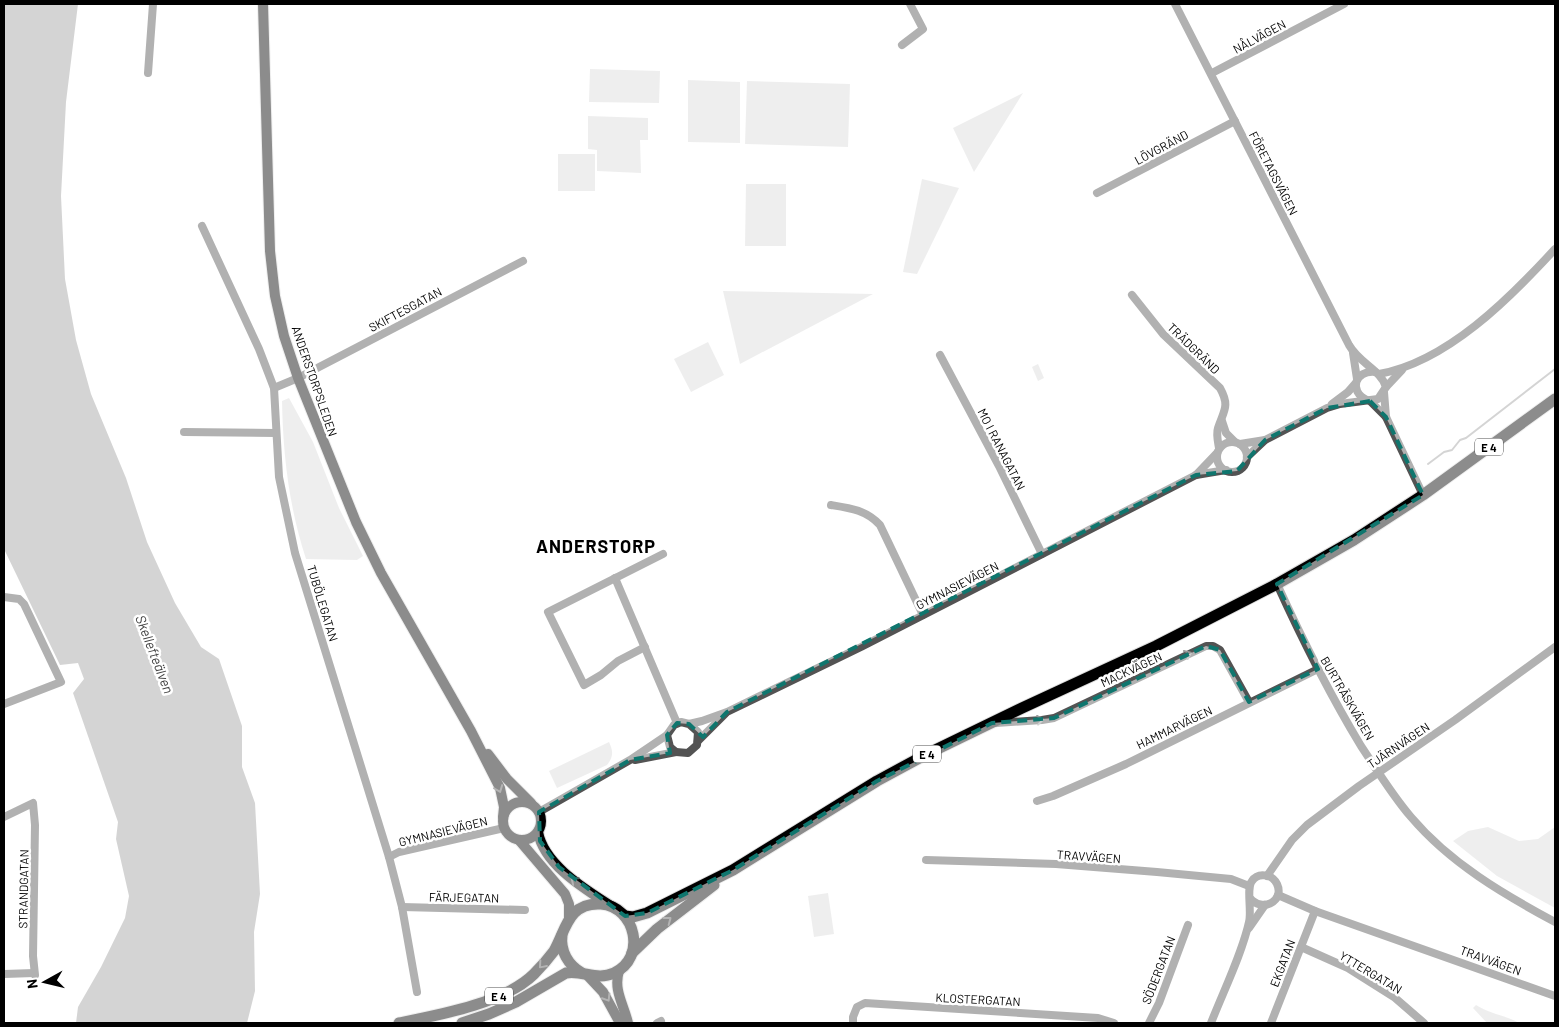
<svg xmlns="http://www.w3.org/2000/svg" width="1559" height="1027" font-family="Barlow,sans-serif">
  <style>
    .green { fill: #dadada }
    .water { fill: #a1a1a1 }
    .lines { fill: none; stroke-linecap: round; stroke-linejoin: round }
    .stream { stroke: #a1a1a1; stroke-width: 2 }
    .major-casing { stroke: #dbdbdb; stroke-width: 12 }
    .highway-casing { stroke: #dbdbdb; stroke-width: 13 }
    .minor { stroke: #535353; stroke-width: 8 }
    .major { stroke: #000; stroke-width: 10 }
    .highway { stroke: #000; stroke-width: 11 }
    .oneway { stroke: #989898 }
    .oneway2 { stroke: #595959 }
    .marked { fill: none; stroke: #0f766e; stroke-width: 4; stroke-dasharray: 10 6; stroke-linejoin: round }
    .labels { text-anchor: middle; dominant-baseline: central; stroke-width: 5; stroke-linejoin: round; paint-order: stroke }
    .shield { fill: #fff; stroke: #4c4c4c; stroke-width: 1 }
    .shield-label { font-size: 11px; font-weight: bold; fill: #000 }
    .street-label { font-size: 12px; fill: #000; stroke: #fff }
    .water-label { font-size: 14px; font-style: italic; fill: #424242; stroke: #fff }
    .district-label { font-size: 18px; font-weight: bold; letter-spacing: 1px; fill: #000; stroke: #fff }
  </style>
  <rect width="100%" height="100%" fill="#fff"/>
  <g class="green">
    <polygon points="590,69 660,71 659,103 589,102"/>
    <polygon points="688,80 740,82 740,143 688,142"/>
    <polygon points="747,81 850,84 848,147 745,144"/>
    <polygon points="1023,93 974,172 953,128"/>
    <polygon points="588,116 648,118 648,140 640,140 641,173 597,171 597,150 588,149"/>
    <rect x="558" y="154" width="37" height="37"/>
    <polygon points="922,179 959,188 917,274 903,272"/>
    <polygon points="746,184 786,184 786,246 745,246"/>
    <polygon points="723,291 873,294 740,364"/>
    <polygon points="708,342 724,375 691,392 674,359"/>
    <polygon points="1038,364 1044,378 1038,381 1032,367"/>
    <path d="M289,398L313,442L339,508L363,556L357,560L306,559C289,507 283,455 282,401Z"/>
    <path d="M609,742C613,751 614,756 607,765L557,788L549,771Z"/>
    <polygon points="1488,827 1519,841 1538,839 1555,827 1555,908 1497,876 1453,841 1468,831"/>
    <polygon points="828,893 834,934 814,937 808,896"/>
    <path d="M1476,1005C1490,1014 1505,1015 1519,1023H1487L1473,1008Z"/>
  </g>
  <polygon class="water" points="4,4 78,4 66,102 61,196 65,279 76,340 91,394 126,478 147,542 175,603 201,647 219,659 242,726 242,767 255,803 260,894 254,932 255,991 247,1023 76,1023 78,1007 101,967 125,918 129,896 116,839 118,822 73,693 84,679 78,663 60,665 4,549"/>
  <g class="lines">
    <polyline class="stream" points="1428,464 1444,452 1452,450 1460,440 1466,438 1555,369"/>
    <defs>
      <g id="major">
        <polyline points="263,4 270,251 275,296 284,336 298,378 356,522 381,573 471,731 500,788 504,807 503,817"/>
        <polyline points="488,754 507,779 531,803"/>
        <circle cx="522" cy="821" r="19"/>
        <path d="M538,832C544,865 585,889 611,906"/>
        <polyline points="519,840 565,894 569,904 569,918"/>
        <path d="M619,971C613,990 624,1005 628,1023"/>
        <polyline points="588,976 603,992 620,1023"/>
      </g>
      <g id="highway">
        <polyline points="625,916 633,917 647,913 733,870 877,781 925,755 1022,708 1156,646 1277,584 1354,540 1423,495 1555,399"/>
        <path d="M562,935C560,951 568,965 582,973"/>
        <polyline points="632,953 657,929 714,885"/>
        <path d="M399,1023C439,1015 505,1003 534,974C541,967 548,959 554,951C566,930 568,902 601,904C636,907 647,958 614,973C597,981 583,970 566,973L516,1002L489,1014L462,1023"/>
      </g>
    </defs>
    <use href="#major" class="major-casing"/>
    <use href="#highway" class="highway-casing"/>
    <g class="minor">
      <path d="M1175,4L1349,345C1359,363 1381,370 1386,387L1378,399L1340,404L1327,408L1265,440L1247,457"/>
      <polyline points="902,45 923,29 910,4"/>
      <polyline points="148,73 153,4"/>
      <polyline points="1212,73 1344,4"/>
      <polyline points="1097,193 1235,121"/>
      <polyline points="202,226 259,349 274,388 279,477 295,553 389,857 402,907 417,992"/>
      <path d="M1132,295L1163,334L1220,388C1230,406 1224,410 1218,428C1216,434 1218,442 1219,448"/>
      <polyline points="1353,353 1357,379"/>
      <polyline points="940,355 999,466 1042,554"/>
      <path d="M1379,374C1447,362 1510,298 1555,249"/>
      <polyline points="1386,387 1402,370"/>
      <polyline points="274,388 298,378 523,261"/>
      <polyline points="1384,392 1386,417 1423,495"/>
      <path d="M1367,400C1348,391 1355,370 1375,372"/>
      <polyline points="1370,401 1386,417"/>
      <polyline points="1332,404 1348,392 1355,384"/>
      <polyline points="1222,421 1226,433 1235,442"/>
      <polyline points="184,432 276,433"/>
      <circle cx="1232" cy="457" r="15"/>
      <polyline points="1240,444 1265,440"/>
      <polyline points="1196,475 1226,470"/>
      <path d="M831,505C850,508 866,510 880,525L923,615"/>
      <polyline points="615,578 677,723"/>
      <path d="M1277,584C1302,639 1329,693 1361,746C1377,770 1392,795 1411,817C1450,863 1503,894 1555,922"/>
      <polyline points="4,597 19,599 24,604 61,682 4,704"/>
      <polyline points="645,647 618,661 601,675 584,685 548,612 663,554"/>
      <polyline points="996,723 1042,720 1054,718 1206,646 1213,646 1220,650 1249,702"/>
      <polyline points="689,724 698,732 697,745 688,753 676,752 670,747 667,735 674,725 681,722 689,724 702,721 727,712 861,647 1196,475 1217,453"/>
      <polyline points="698,741 725,714"/>
      <polyline points="635,760 676,752"/>
      <polyline points="1037,801 1053,796 1126,764 1318,669"/>
      <polyline points="539,812 630,760 667,735"/>
      <polyline points="4,817 33,803 35,825 33,956 35,975"/>
      <polyline points="389,857 399,852 504,828"/>
      <polyline points="926,860 1056,864 1157,872 1231,879 1249,886"/>
      <polyline points="1267,876 1292,840 1307,825 1359,786 1455,720 1555,647"/>
      <polyline points="1278,895 1315,911 1555,996"/>
      <polyline points="402,907 525,910"/>
      <polyline points="1249,928 1265,905"/>
      <polyline points="1301,947 1348,968 1394,997 1424,1023"/>
      <polyline points="4,974 34,973"/>
      <polyline points="657,1023 661,1021"/>
      <polyline points="853,1023 853,1017 857,1007 865,1003 1098,1018 1114,1023"/>
      <polyline points="1149,1023 1159,1003 1188,925"/>
      <path d="M1211,1023C1223,992 1242,954 1249,922C1252,911 1246,888 1252,881C1258,872 1272,874 1277,884C1285,901 1262,913 1250,898"/>
      <polyline points="1271,1023 1315,911"/>
    </g>
    <use href="#major" class="major"/>
    <use href="#highway" class="highway"/>
  </g>
  <defs><path id="oneway-chevron" d="M-2-3.5L2.5 0L-2 3.5" fill="none" stroke-width="1.6" stroke-linecap="round" stroke-linejoin="round" transform="scale(1.25)"/></defs>
  <g class="oneway">
    <use href="#oneway-chevron" transform="translate(1188 654) rotate(-25)"/>
    <use href="#oneway-chevron" transform="translate(1040 720) rotate(-7)"/>
  </g>
  <g class="oneway2">
    <use href="#oneway-chevron" transform="translate(499 789) rotate(69)"/>
    <use href="#oneway-chevron" transform="translate(574 880) rotate(-140)"/>
    <use href="#oneway-chevron" transform="translate(668 920) rotate(-37)"/>
    <use href="#oneway-chevron" transform="translate(542 965) rotate(131)"/>
    <use href="#oneway-chevron" transform="translate(607 998) rotate(58)"/>
  </g>
  <path d="M0 0H1559V1027H0ZM1370,401L1386,417L1423,495L1277,584L1318,669L1249,702L1220,650L1206,646L1054,718L992,723L877,781L733,870L647,913L625,916L559,867L540,841L539,812L630,760L670,753L667,735L677,723L689,724L703,737L727,712L1196,475L1237,471L1265,440L1327,408Z" fill="#fff" fill-opacity=".55" fill-rule="evenodd"/>
  <path class="marked" d="M1370,401L1386,417L1423,495L1277,584L1318,669L1249,702L1220,650L1206,646L1054,718L992,723L877,781L733,870L647,913L625,916L559,867L540,841L539,812L630,760L670,753L667,735L677,723L689,724L703,737L727,712L1196,475L1237,471L1265,440L1327,408Z"/>
  <g class="labels">
    <g class="shield">
      <rect x="1475" y="438.5" width="28" height="17" rx="4"/>
      <rect x="913" y="745.5" width="28" height="17" rx="4"/>
      <rect x="485" y="987.5" width="28" height="17" rx="4"/>
    </g>
    <g class="shield-label">
      <text x="1489" y="447">E 4</text>
      <text x="927" y="754">E 4</text>
      <text x="499" y="996">E 4</text>
    </g>
    <g class="street-label">
      <text transform="translate(1259 36) rotate(-28)">NÅLVÄGEN</text>
      <text transform="translate(1161 147) rotate(-28)">LÖVGRÄND</text>
      <text transform="translate(1274 173) rotate(63)">FÖRETAGSVÄGEN</text>
      <text transform="translate(405 309) rotate(-28)">SKIFTESGATAN</text>
      <text transform="translate(1194 348) rotate(44)">TRÄDGRÄND</text>
      <text transform="translate(315 381) rotate(71)">ANDERSTORPSLEDEN</text>
      <text transform="translate(1002 449) rotate(63)">MO I RANAGATAN</text>
      <text transform="translate(957 585) rotate(-27)">GYMNASIEVÄGEN</text>
      <text transform="translate(323 603) rotate(73)">TUBÖLEGATAN</text>
      <text transform="translate(1131 669) rotate(-25)">MACKVÄGEN</text>
      <text transform="translate(1348 698) rotate(60)">BURTRÄSKVÄGEN</text>
      <text transform="translate(1174 727) rotate(-26)">HAMMARVÄGEN</text>
      <text transform="translate(1398 745) rotate(-34)">TJÄRNVÄGEN</text>
      <text transform="translate(443 831) rotate(-14)">GYMNASIEVÄGEN</text>
      <text transform="translate(1089 856) rotate(4)">TRAVVÄGEN</text>
      <text transform="translate(23 889) rotate(-89)">STRANDGATAN</text>
      <text transform="translate(464 897) rotate(1)">FÄRJEGATAN</text>
      <text transform="translate(1491 960) rotate(20)">TRAVVÄGEN</text>
      <text transform="translate(1282 963) rotate(-69)">EKGATAN</text>
      <text transform="translate(1158 970) rotate(-69)">SÖDERGATAN</text>
      <text transform="translate(1371 972) rotate(31)">YTTERGATAN</text>
      <text transform="translate(978 999) rotate(3)">KLOSTERGATAN</text>
    </g>
    <g class="water-label">
      <text transform="translate(155 654) rotate(69)">Skellefteälven</text>
    </g>
    <g class="district-label">
      <text x="596" y="546">ANDERSTORP</text>
    </g>
  </g>
  <rect width="1559" height="1027" fill="none" stroke="#000000" stroke-width="10"/>
  <g transform="translate(45 982) rotate(262)" stroke="#ffffff" stroke-width="4" paint-order="stroke">
  <path d="M0-4L9 19L0 12L-9 19Z" fill="#000000"/>
  <text y="-8" font-size="14" font-weight="bold" text-anchor="middle" fill="#000000">N</text>
  </g>
</svg>
